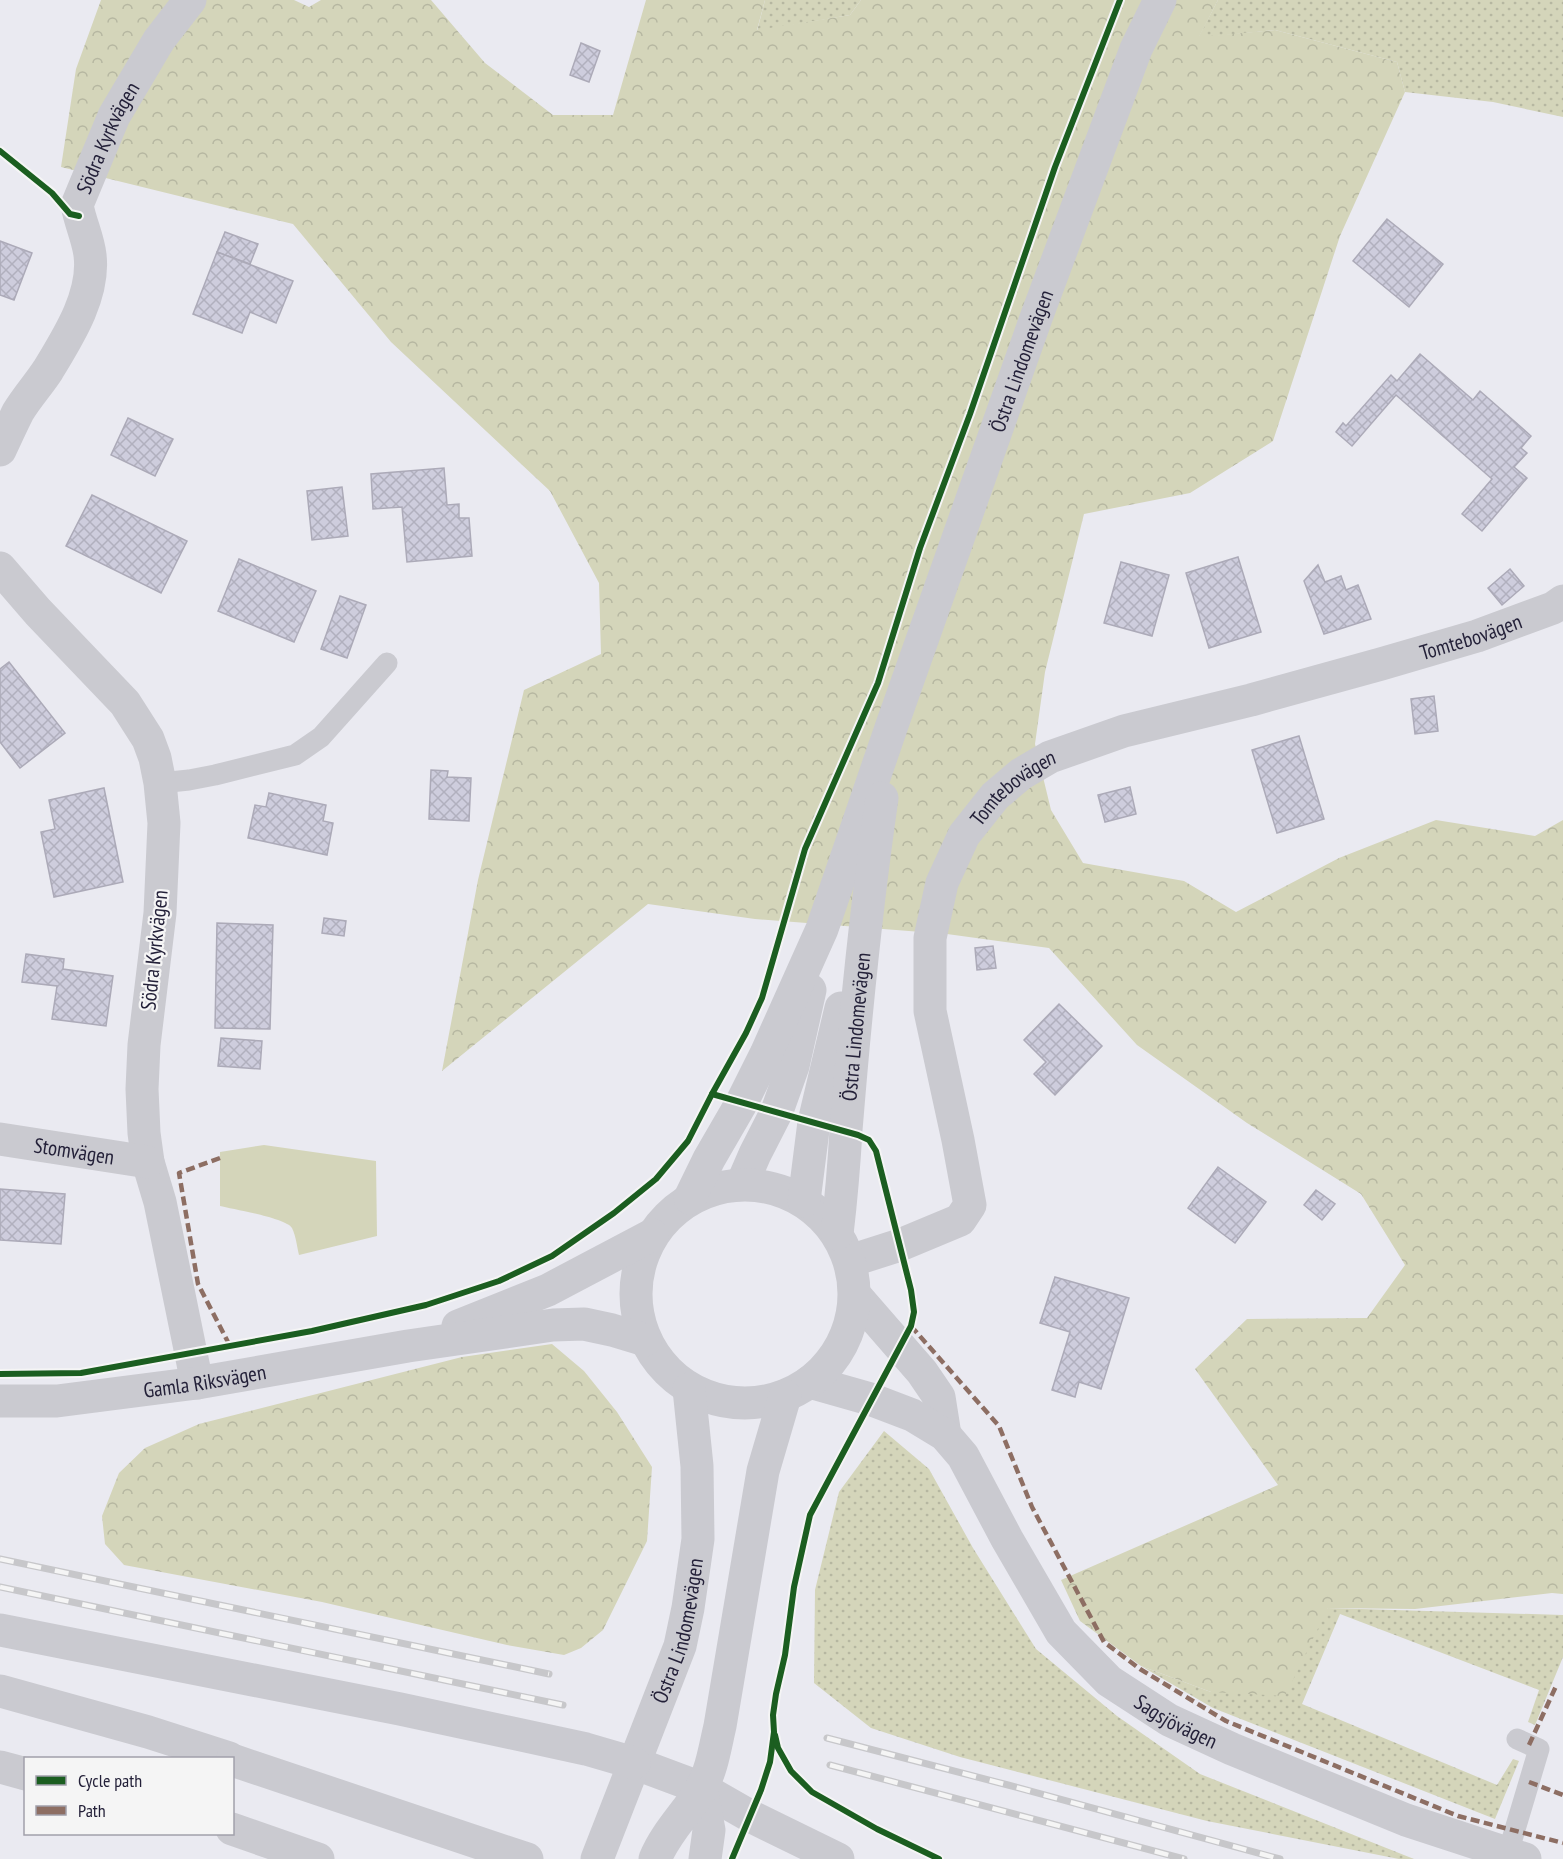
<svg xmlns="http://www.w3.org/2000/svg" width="1563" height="1859" font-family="'PT Sans Narrow',sans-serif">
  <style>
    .grass { fill: url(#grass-dots) }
    .forest { fill: url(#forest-crowns) }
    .park { fill: #d4d5ba }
    .building { fill: url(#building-cross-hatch); stroke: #acaab8; stroke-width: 1.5 }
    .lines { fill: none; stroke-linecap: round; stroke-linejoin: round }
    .lane { stroke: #cacad0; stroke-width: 21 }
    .street { stroke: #cacad0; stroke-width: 33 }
    .secondary { stroke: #cacad0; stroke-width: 33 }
    .highway { stroke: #cacad0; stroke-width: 33 }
    .rail-casing { stroke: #c7c7ca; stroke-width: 7 }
    .rail { stroke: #f5f5f5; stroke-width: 4.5; stroke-dasharray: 14; stroke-linecap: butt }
    .quiet { stroke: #8d6e63; stroke-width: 4.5; stroke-dasharray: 9 4.5; stroke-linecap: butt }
    .cycleway-casing { stroke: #f5f5f5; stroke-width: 10 }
    .cycleway { stroke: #1b5e20; stroke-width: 6 }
    .labels { text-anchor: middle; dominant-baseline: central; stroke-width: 4.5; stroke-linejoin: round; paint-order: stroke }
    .street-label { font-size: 21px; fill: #242139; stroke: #f5f5f5 }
  </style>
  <defs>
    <pattern id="grass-dots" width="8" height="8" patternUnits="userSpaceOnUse" patternTransform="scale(1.5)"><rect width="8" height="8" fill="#d4d5ba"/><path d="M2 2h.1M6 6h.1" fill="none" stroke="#b6b7a1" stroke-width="1.8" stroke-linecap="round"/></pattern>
    <pattern id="forest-crowns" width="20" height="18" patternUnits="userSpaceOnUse" patternTransform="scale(1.5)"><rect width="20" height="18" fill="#d4d5ba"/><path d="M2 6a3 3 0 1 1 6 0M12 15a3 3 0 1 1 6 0" fill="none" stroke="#b6b7a1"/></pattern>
    <pattern id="building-cross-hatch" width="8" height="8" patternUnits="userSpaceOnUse" patternTransform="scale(1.5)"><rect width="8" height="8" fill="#cecddd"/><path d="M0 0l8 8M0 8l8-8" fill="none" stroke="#b1b0be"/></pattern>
  </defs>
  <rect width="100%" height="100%" fill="#eaeaf1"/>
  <g class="grass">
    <polygon points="765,0 861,0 850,15 757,31"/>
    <polygon points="1218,0 1563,0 1563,117 1493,102 1405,92 1397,62 1275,30 1198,38"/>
    <polygon points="884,1431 929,1469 973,1548 1036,1649 1117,1716 1200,1774 1414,1859 1399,1859 1207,1821 960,1757 871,1728 814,1683 815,1590 839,1492"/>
    <polygon points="1328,1608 1563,1615 1563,1657 1535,1725 1528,1722 1539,1690 1340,1614 1302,1704 1497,1785 1513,1759 1519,1761 1495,1819 1213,1708 1141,1666 1211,1692"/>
  </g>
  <g class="forest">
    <polygon points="101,0 294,0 309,7 321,0 431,0 485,63 553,115 613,115 646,0 765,0 757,30 850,15 861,0 1218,0 1199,37 1275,30 1397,62 1405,92 1340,236 1273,441 1190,493 1084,514 1045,672 1035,744 1051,810 1083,863 1184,881 1236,912 1339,858 1436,820 1535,836 1563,820 1563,1594 1552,1593 1415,1609 1328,1608 1285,1696 1211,1692 1141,1666 1080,1621 1061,1580 1278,1485 1195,1369 1247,1319 1367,1318 1405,1265 1361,1194 1247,1123 1137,1045 1049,948 947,934 755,919 648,904 442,1071 478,880 524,690 601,654 599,583 550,491 391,342 293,224 61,167 76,69"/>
    <polygon points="552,1344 584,1371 617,1412 652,1467 647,1541 603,1630 581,1648 564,1655 507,1645 322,1602 124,1565 105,1544 102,1516 119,1473 145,1448 199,1424 462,1357"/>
  </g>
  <path class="park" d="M264,1145L376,1161L377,1236L299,1255C297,1247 296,1236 292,1228C286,1218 232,1209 220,1206V1152Z"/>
  <g class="building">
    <polygon points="581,43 600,51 589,82 570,75"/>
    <polygon points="1387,219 1443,264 1409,307 1353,261"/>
    <polygon points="225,232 258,244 250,264 217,252"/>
    <polygon points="0,241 32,253 14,300 0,295"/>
    <polygon points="217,252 293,281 276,323 250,312 242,333 193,314"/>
    <polygon points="1420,354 1473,400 1480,391 1531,436 1521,448 1527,453 1514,467 1527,478 1482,531 1462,514 1492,479 1396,395 1352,446 1336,432 1343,423 1346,426 1391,375 1397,381"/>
    <polygon points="128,418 173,439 155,476 111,455"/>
    <polygon points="444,468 447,505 459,504 459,518 469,518 472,556 407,562 402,507 373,509 371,474"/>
    <polygon points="342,487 348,536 312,540 307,491"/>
    <polygon points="92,495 187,541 161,593 66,546"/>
    <polygon points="1238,557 1261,632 1209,648 1186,573"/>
    <polygon points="239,559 316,591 294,642 218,611"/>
    <polygon points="1121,562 1169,575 1152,636 1104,623"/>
    <polygon points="1318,565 1325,582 1341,576 1346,590 1358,585 1371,619 1324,634 1304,581"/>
    <polygon points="1510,569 1524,586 1502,605 1488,588"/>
    <polygon points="340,596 366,605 347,658 321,649"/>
    <polygon points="9,662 65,733 20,768 0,742 0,669"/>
    <polygon points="1434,696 1438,731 1415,734 1411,699"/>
    <polygon points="1299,736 1324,819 1277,833 1252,750"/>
    <polygon points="431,770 448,771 447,777 471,778 469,821 429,819"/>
    <polygon points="1130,787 1136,814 1105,822 1098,795"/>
    <polygon points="104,788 123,882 54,897 41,832 55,829 49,800"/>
    <polygon points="269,793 326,805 323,821 333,823 327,855 248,838 255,805 266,807"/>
    <polygon points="324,918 346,921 344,936 322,933"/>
    <polygon points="217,923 273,925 270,1029 215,1028"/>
    <polygon points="993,946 996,968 977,970 975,948"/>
    <polygon points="26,954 64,959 63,969 113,976 106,1026 52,1019 57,986 22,982"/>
    <polygon points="1059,1004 1102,1046 1055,1095 1034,1074 1046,1062 1024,1040"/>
    <polygon points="221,1038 262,1041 260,1069 218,1066"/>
    <polygon points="1218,1167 1266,1202 1235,1243 1188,1208"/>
    <polygon points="0,1189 65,1194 61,1244 0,1240"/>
    <polygon points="1316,1190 1335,1204 1322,1220 1304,1205"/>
    <polygon points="1055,1277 1129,1298 1101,1389 1079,1382 1075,1397 1052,1390 1070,1332 1040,1323"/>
  </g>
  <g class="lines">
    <g class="lane">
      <polyline points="160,783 189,780 215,775 295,755 321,737 387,663"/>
      <polyline points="1508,1853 1539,1749 1517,1739"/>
    </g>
    <g class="street">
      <path id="s1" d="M0,450C6,437 12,424 18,412C27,397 39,384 48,370C68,337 95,295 90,255C88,238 80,222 77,205L114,116L159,40L190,0"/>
      <polyline points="0,568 38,612 125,703 148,739 155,758 160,783 164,823 160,913 144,1045 142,1089 144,1133 148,1162 160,1202 197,1383"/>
      <path id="s2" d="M0,1139L148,1162"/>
      <path id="s3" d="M850,1261L900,1245L960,1220L970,1205L958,1140L930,1011V938L942,883L964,835L995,796L1021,774L1050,757L1124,731L1251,700L1381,664L1477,636L1553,608L1563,601"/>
      <polyline points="855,1295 922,1372 939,1397 945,1435"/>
      <path id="s4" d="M810,1382L870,1399L912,1415L945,1435L963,1456L1007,1539L1061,1632L1109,1681L1169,1720L1232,1749L1406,1820L1525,1859"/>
    </g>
    <g class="secondary">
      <polyline points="742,1184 755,1154 777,1111 793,1066 810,990"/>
      <circle cx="745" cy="1294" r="109"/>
      <path id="s5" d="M690,1198L709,1159L742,1102L766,1054L822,929L892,725L1036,318L1136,49L1160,0"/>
      <polyline points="804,1201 814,1122 841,1008"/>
      <path id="s6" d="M837,1234C841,1200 844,1165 846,1130C855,1019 866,908 882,798"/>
      <polyline points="458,1326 548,1290 652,1235"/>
      <path id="s7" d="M0,1401H57L197,1383L408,1346L553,1325L584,1324L612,1330L645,1340"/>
      <polyline points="634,1763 701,1788 750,1816 838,1859"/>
      <polyline points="701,1788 709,1830 705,1859"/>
      <path id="s8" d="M597,1859L680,1646L688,1608L698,1539L697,1466L689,1389"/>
      <path d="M655,1859C666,1832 687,1813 701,1789C712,1770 715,1747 720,1726L763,1471L785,1396"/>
    </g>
    <g class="highway">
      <polyline points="0,1630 400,1709 586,1749 634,1763"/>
      <polyline points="0,1691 148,1732 229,1758"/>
      <polyline points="232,1760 527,1859"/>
      <polyline points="0,1767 26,1774"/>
      <polyline points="232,1829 318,1859"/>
    </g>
    <defs>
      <g id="rail">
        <polyline points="0,1559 549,1674"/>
        <polyline points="0,1587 563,1705"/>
        <polyline points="827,1738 1008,1785 1280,1859"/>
        <polyline points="830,1765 1184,1859"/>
      </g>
    </defs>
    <use href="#rail" class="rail-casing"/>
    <use href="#rail" class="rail"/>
    <g class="quiet">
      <polyline points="220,1158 179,1173 198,1284 230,1346"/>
      <polyline points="911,1326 999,1426 1032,1507 1104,1642 1140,1669 1226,1721 1458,1816 1563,1843"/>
      <polyline points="1529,1745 1557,1684"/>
      <polyline points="1529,1782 1563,1795"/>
    </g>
    <defs>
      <g id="cycleway">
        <polyline points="0,151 52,193 70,214 79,216"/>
        <polyline points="712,1094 858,1135 869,1140 876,1151 911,1290 914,1312 911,1326 810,1515 794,1587 785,1655 776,1694 773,1715 774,1732 770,1762 761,1790 732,1859"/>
        <polyline points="0,1374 81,1373 312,1331 426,1305 499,1281 552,1256 614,1213 656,1179 688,1141 712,1094 746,1033 762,998 805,849 878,683 920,548 970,414 1055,167 1120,0"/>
        <polyline points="775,1735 778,1748 791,1771 812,1792 877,1829 939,1859"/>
      </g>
    </defs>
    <use href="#cycleway" class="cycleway-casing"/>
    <use href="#cycleway" class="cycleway"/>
  </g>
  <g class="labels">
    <g class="street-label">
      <text stroke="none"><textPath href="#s1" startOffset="344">Södra Kyrkvägen</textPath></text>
      <text stroke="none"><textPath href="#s5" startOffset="902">Östra Lindomevägen</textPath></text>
      <text stroke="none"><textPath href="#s3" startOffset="1071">Tomtebovägen</textPath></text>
      <text stroke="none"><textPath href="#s3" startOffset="585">Tomtebovägen</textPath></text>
      <text transform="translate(154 950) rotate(-84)">Södra Kyrkvägen</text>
      <text stroke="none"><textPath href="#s6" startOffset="208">Östra Lindomevägen</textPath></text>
      <text stroke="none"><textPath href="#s2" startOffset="75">Stomvägen</textPath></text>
      <text stroke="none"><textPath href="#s7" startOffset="206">Gamla Riksvägen</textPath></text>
      <text stroke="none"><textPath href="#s8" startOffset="243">Östra Lindomevägen</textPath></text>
      <text stroke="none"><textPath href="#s4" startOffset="522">Sagsjövägen</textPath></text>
    </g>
  </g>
  <rect x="24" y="1757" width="210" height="78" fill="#f5f5f5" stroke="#a1a0aa" stroke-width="1.5"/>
  <rect x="36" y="1776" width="30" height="9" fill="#1b5e20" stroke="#a1a0aa" stroke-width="1.5"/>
  <text x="78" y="1787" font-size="18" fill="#242139">Cycle path</text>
  <rect x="36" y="1806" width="30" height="9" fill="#8d6e63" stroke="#a1a0aa" stroke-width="1.5"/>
  <text x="78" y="1817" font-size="18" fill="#242139">Path</text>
</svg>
